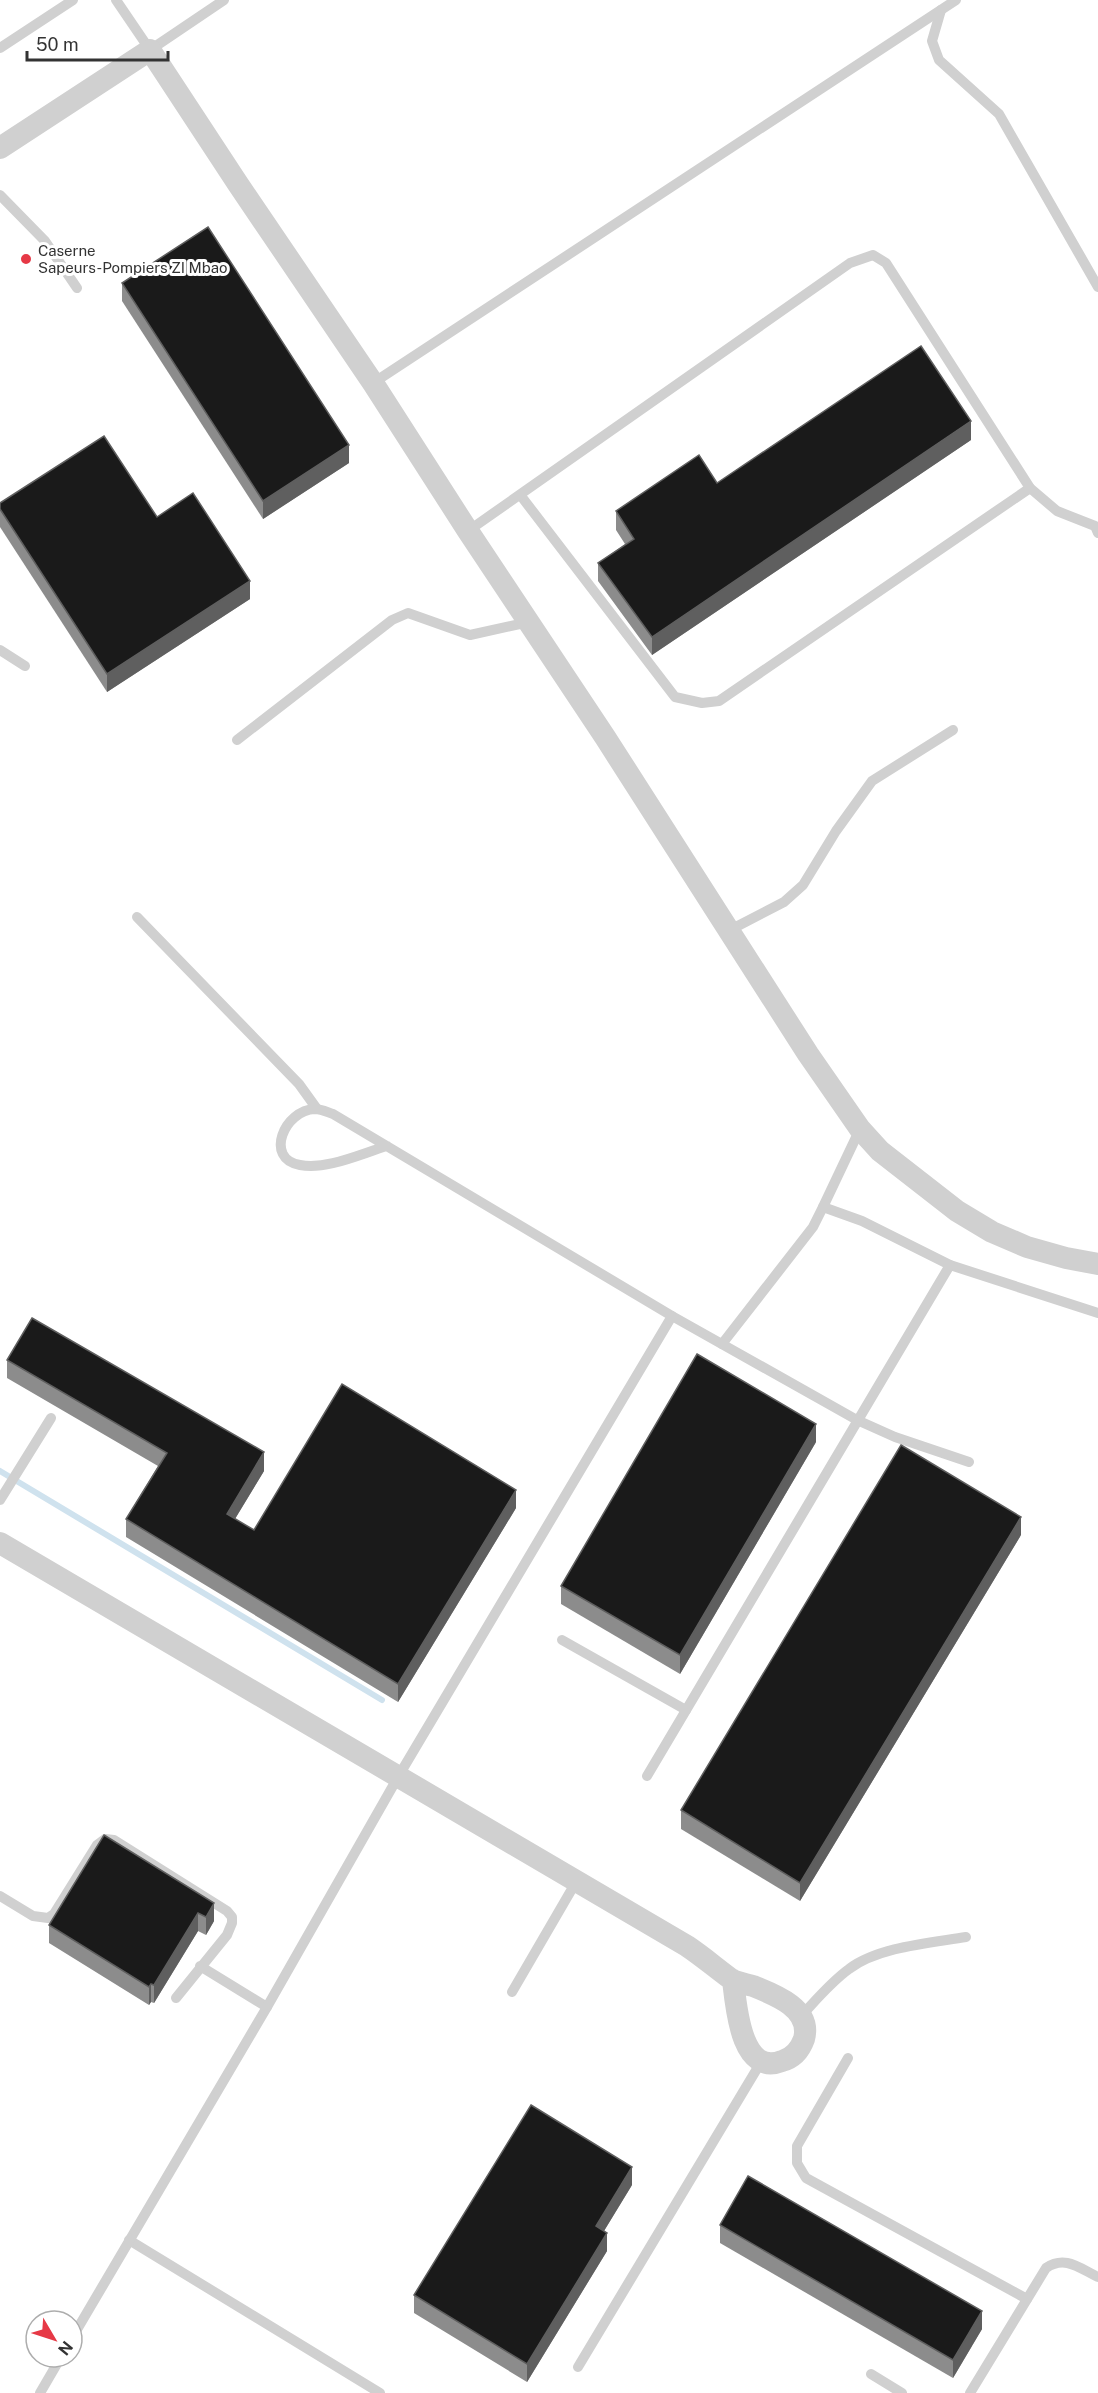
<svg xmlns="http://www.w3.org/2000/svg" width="1098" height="2393" font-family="'Public Sans',sans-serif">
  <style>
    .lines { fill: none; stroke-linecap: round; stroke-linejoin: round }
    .stream { stroke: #cfe2ee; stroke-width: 6 }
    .service { stroke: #d0d0d0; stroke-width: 10 }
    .minor { stroke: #d0d0d0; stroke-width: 22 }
    .wall { fill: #8c8c8c }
    .shaded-wall { fill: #5f5f5f }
    .building { fill: #1a1a1a; stroke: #5f5f5f; stroke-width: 1.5 }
    .poi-dot { fill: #e63946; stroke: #fff; stroke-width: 2 }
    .labels { text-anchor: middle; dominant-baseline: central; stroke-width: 6; stroke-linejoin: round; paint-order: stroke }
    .poi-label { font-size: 15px; fill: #333; stroke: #fff; text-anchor: start }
  </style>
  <rect width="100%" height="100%" fill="#fff"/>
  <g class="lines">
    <polyline class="stream" points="0,1471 382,1700"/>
    <g class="service">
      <polyline points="116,0 150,50 224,0"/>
      <polyline points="941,10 932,41 939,60 999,114 1098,287"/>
      <polyline points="0,48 73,0"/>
      <polyline points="0,195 45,241 77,288"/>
      <polyline points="373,383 956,0"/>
      <polyline points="521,496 675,697 702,703 719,701 1030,488"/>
      <polyline points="468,531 850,263 873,255 886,263 1030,488 1057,511 1095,526 1098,533"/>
      <polyline points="0,650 25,666"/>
      <polyline points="237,740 392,620 408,613 470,635 529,622"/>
      <polyline points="137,917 299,1084 317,1109"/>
      <polyline points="730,930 784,902 803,885 836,831 872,781 953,730"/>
      <path d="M387,1146C360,1154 327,1170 300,1165C264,1159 284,1110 315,1109C321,1109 327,1112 333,1114L672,1316L857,1420L895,1437L969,1462"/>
      <polyline points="823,1207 860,1129"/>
      <polyline points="722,1344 813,1227 823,1207 862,1221 950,1265 1098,1313"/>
      <polyline points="0,1500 51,1418"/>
      <polyline points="562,1640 686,1710"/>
      <polyline points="647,1776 950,1265"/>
      <polyline points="0,1896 33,1916 48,1918 54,1914 97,1845 105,1839 114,1840 227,1911 232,1917 232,1923 227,1935 176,1998"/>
      <polyline points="200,1966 267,2007"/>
      <polyline points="512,1992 576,1882"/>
      <path d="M802,2015C817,1999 831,1982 849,1969C878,1947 930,1943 966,1937"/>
      <polyline points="848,2058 797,2146 797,2163 806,2178 1027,2299"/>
      <polyline points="129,2240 380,2393"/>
      <polyline points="72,2338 267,2007 398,1777 672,1316"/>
      <polyline points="578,2367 761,2062"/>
      <polyline points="871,2374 902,2393"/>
      <polyline points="40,2393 61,2357"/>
      <path d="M970,2393L1046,2268C1065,2255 1079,2268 1098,2277"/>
    </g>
    <g class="minor">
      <polyline points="0,148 150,50 238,184 373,383 468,531 605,737 808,1054 860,1129 880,1151 957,1211 992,1232 1027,1247 1066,1258 1098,1264"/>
      <path d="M0,1543L687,1946C702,1956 716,1968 731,1979C737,1983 746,1984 753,1986C776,1995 812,2009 804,2039C800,2050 793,2058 782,2061C741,2077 736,2006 733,1980"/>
    </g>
  </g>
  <g class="wall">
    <polygon points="122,283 349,463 263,519 122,301"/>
    <polygon points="971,440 652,655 598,581 598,563 625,544 616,530 616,511 717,483"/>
    <polygon points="0,503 157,517 250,599 107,692 0,527"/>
    <polygon points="7,1360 264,1471 235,1519 254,1530 516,1508 398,1702 126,1537 126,1519 158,1466 7,1378"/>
    <polygon points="816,1442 680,1674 561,1604 561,1586"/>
    <polygon points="1021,1535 800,1901 681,1829 681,1810"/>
    <polygon points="104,1835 214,1921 206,1935 198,1931 154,2003 151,2002 149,2005 49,1943 49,1925"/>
    <polygon points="632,2185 604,2231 607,2251 527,2382 414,2313 414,2295"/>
    <polygon points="720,2225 982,2329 953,2378 720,2243"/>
  </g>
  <g class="shaded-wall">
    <polygon points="971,421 971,440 652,655 652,637"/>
    <polygon points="349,445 349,463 263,519 263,501"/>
    <polygon points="250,581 250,599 107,692 107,674"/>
    <polygon points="816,1424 816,1442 680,1674 680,1655"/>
    <polygon points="264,1452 264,1471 227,1532 227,1514"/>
    <polygon points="516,1490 516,1508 398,1702 398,1684"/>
    <polygon points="1021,1517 1021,1535 800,1901 800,1883"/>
    <polygon points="214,1903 214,1921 206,1935 206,1917"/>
    <polygon points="198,1913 198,1931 154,2003 154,1985"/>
    <polygon points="151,1984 151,2002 149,2005 149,1987"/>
    <polygon points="632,2167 632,2185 596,2244 596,2226"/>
    <polygon points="607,2233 607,2251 527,2382 527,2364"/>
    <polygon points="982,2311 982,2329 953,2378 953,2360"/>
  </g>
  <g class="building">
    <polygon points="208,227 349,445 263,501 122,283"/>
    <polygon points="921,346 971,421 652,637 598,563 634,539 616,511 699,455 717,483"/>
    <polygon points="104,436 157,517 193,493 250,581 107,674 0,509 0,503"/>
    <polygon points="32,1318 264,1452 227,1514 254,1530 342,1384 516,1490 398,1684 126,1519 167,1453 7,1360"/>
    <polygon points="697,1354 816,1424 680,1655 561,1586"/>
    <polygon points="901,1445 1021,1517 800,1883 681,1810"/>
    <polygon points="104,1835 214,1903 206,1917 198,1913 154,1985 151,1984 149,1987 49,1925"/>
    <polygon points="531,2105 632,2167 596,2226 607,2233 527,2364 414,2295"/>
    <polygon points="748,2176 982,2311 953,2360 720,2225"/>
  </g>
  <circle class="poi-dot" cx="26" cy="259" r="6"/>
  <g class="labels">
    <g class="poi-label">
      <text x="38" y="250">Caserne<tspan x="38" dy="17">Sapeurs-Pompiers ZI Mbao</tspan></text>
    </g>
  </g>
  <g transform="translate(54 2339) rotate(129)"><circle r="28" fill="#ffffff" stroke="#adadad" stroke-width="1.5"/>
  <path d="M0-4.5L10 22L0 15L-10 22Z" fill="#e63946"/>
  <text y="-9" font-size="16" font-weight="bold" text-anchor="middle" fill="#333333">N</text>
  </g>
  <path d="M27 51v9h141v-9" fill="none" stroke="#333333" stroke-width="3"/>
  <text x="36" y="51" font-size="18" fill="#333333" stroke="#ffffff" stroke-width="4.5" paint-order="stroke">50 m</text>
</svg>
